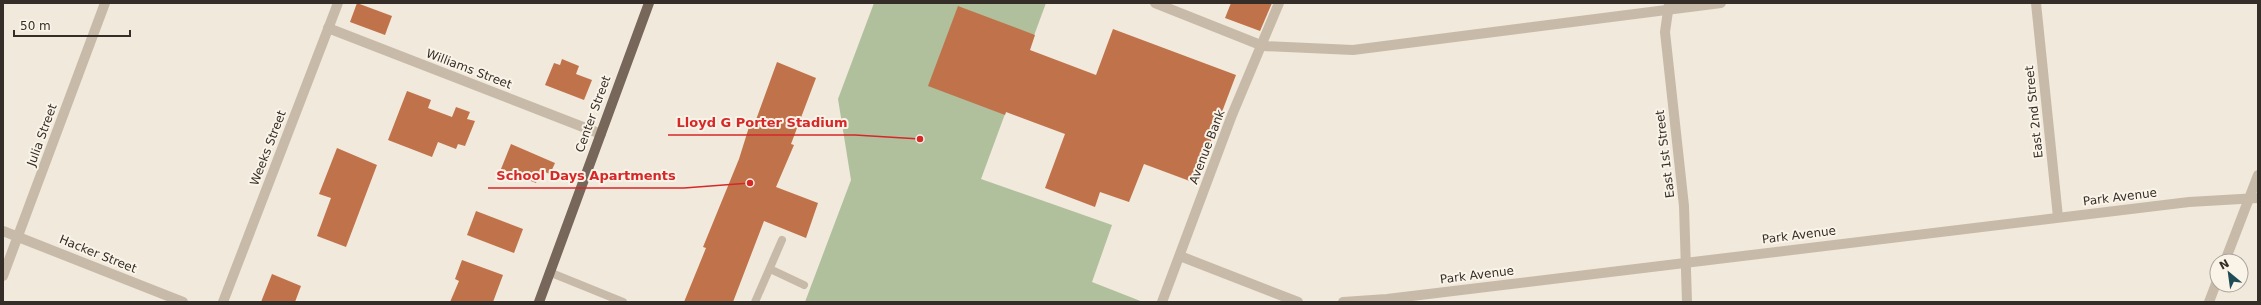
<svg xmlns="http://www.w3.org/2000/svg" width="2261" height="305" font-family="'DejaVu Sans',sans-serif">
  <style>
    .green { fill: #b0bf9c }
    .building { fill: #c0734a }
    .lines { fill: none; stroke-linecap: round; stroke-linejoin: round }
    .service { stroke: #c8baa8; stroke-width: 8 }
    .minor { stroke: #c8baa8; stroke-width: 10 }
    .primary { stroke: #77665a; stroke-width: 10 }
    .labels { text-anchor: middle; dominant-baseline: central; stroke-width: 4; stroke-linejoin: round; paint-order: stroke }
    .street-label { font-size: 12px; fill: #352e28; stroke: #f9f3e8 }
    .leader { fill: none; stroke: #d62828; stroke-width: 1.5 }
    .callout-dot { fill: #d62828; stroke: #f9f3e8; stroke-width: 1.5 }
    .callout-label { font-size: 13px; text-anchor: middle; font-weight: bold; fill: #d62828; stroke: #f9f3e8; stroke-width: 4; stroke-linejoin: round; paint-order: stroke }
  </style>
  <rect width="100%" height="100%" fill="#f1e9dc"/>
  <polygon class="green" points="874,3 1046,3 981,179 1112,225 1092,282 1143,302 805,302 851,180 838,99"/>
  <g class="building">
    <polygon points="357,3 392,16 385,35 350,22"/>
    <polygon points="1231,3 1272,3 1260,31 1225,18"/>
    <polygon points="958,6 1035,35 1030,50 1096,75 1113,29 1236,75 1195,183 1144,164 1129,202 1100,192 1095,207 1045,188 1065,134 1006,112 1005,115 928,86"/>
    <polygon points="562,59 579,66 576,74 592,80 584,100 545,85 554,63 560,65"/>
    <polygon points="777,62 816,78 791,144 794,145 776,187 818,203 806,238 764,221 733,302 684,302 706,248 703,247 739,159 749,127 753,128"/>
    <polygon points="407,91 431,100 428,108 452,117 456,107 470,112 467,119 475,121 465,146 458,144 456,149 438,142 432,157 388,140"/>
    <polygon points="511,144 555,163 550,174 540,170 536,183 501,169"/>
    <polygon points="337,148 377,165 346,247 317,236 331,198 319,194"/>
    <polygon points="476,211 523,229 514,253 467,235"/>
    <polygon points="462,260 503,275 493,302 450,302 459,281 455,279"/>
    <polygon points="272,274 301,286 295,302 261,302"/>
  </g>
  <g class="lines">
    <g class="service">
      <polyline points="770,269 804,285"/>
      <polyline points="549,272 623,302"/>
      <polyline points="755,302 782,240"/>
    </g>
    <g class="minor">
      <polyline points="1155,3 1263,46 1353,50 1721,3"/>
      <polyline points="2036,3 2058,217"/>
      <polyline points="1669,4 1665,32 1684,206 1687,302"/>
      <polyline points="328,28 601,134"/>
      <polyline points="3,231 183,302"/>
      <polyline points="1180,256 1298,302"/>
      <polyline points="2225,261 2258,175"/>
      <polyline points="3,276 105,3"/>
      <polyline points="223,302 338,3"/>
      <polyline points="1162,302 1232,115 1279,3"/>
      <polyline points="1343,302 1387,299 2189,202 2258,198"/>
      <polyline points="2209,302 2217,281"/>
    </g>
    <polyline class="primary" points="539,302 649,3"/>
  </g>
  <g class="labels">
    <g class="street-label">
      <text transform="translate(469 69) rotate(21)">Williams Street</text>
      <text transform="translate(2034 112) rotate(-96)">East 2nd Street</text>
      <text transform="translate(593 114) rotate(-70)">Center Street</text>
      <text transform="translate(42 135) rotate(-70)">Julia Street</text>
      <text transform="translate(1207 147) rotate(-69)">Avenue Bank</text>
      <text transform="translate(268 148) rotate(-69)">Weeks Street</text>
      <text transform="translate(1665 154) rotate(-97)">East 1st Street</text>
      <text transform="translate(2120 197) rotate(-7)">Park Avenue</text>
      <text transform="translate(1799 235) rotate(-7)">Park Avenue</text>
      <text transform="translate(98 254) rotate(22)">Hacker Street</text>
      <text transform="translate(1477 275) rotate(-7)">Park Avenue</text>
    </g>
  </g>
  <path class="leader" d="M920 139L855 135H668M750 183L684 188H488"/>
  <g class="callout-dot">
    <circle cx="920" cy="139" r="4"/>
    <circle cx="750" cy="183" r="4"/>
  </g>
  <g class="callout-label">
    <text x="762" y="127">Lloyd G Porter Stadium</text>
    <text x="586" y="180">School Days Apartments</text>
  </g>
  <rect width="2261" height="305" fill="none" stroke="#352e28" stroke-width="8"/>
  <g transform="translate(2229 273) rotate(331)"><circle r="19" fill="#f9f3e8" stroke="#aba49b"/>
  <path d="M0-3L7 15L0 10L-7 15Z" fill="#1f4c55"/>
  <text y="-6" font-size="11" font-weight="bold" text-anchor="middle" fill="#352e28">N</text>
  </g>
  <path d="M14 30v6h116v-6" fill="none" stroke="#352e28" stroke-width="2"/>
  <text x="20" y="30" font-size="12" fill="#352e28" stroke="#f9f3e8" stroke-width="3" paint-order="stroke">50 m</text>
</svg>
